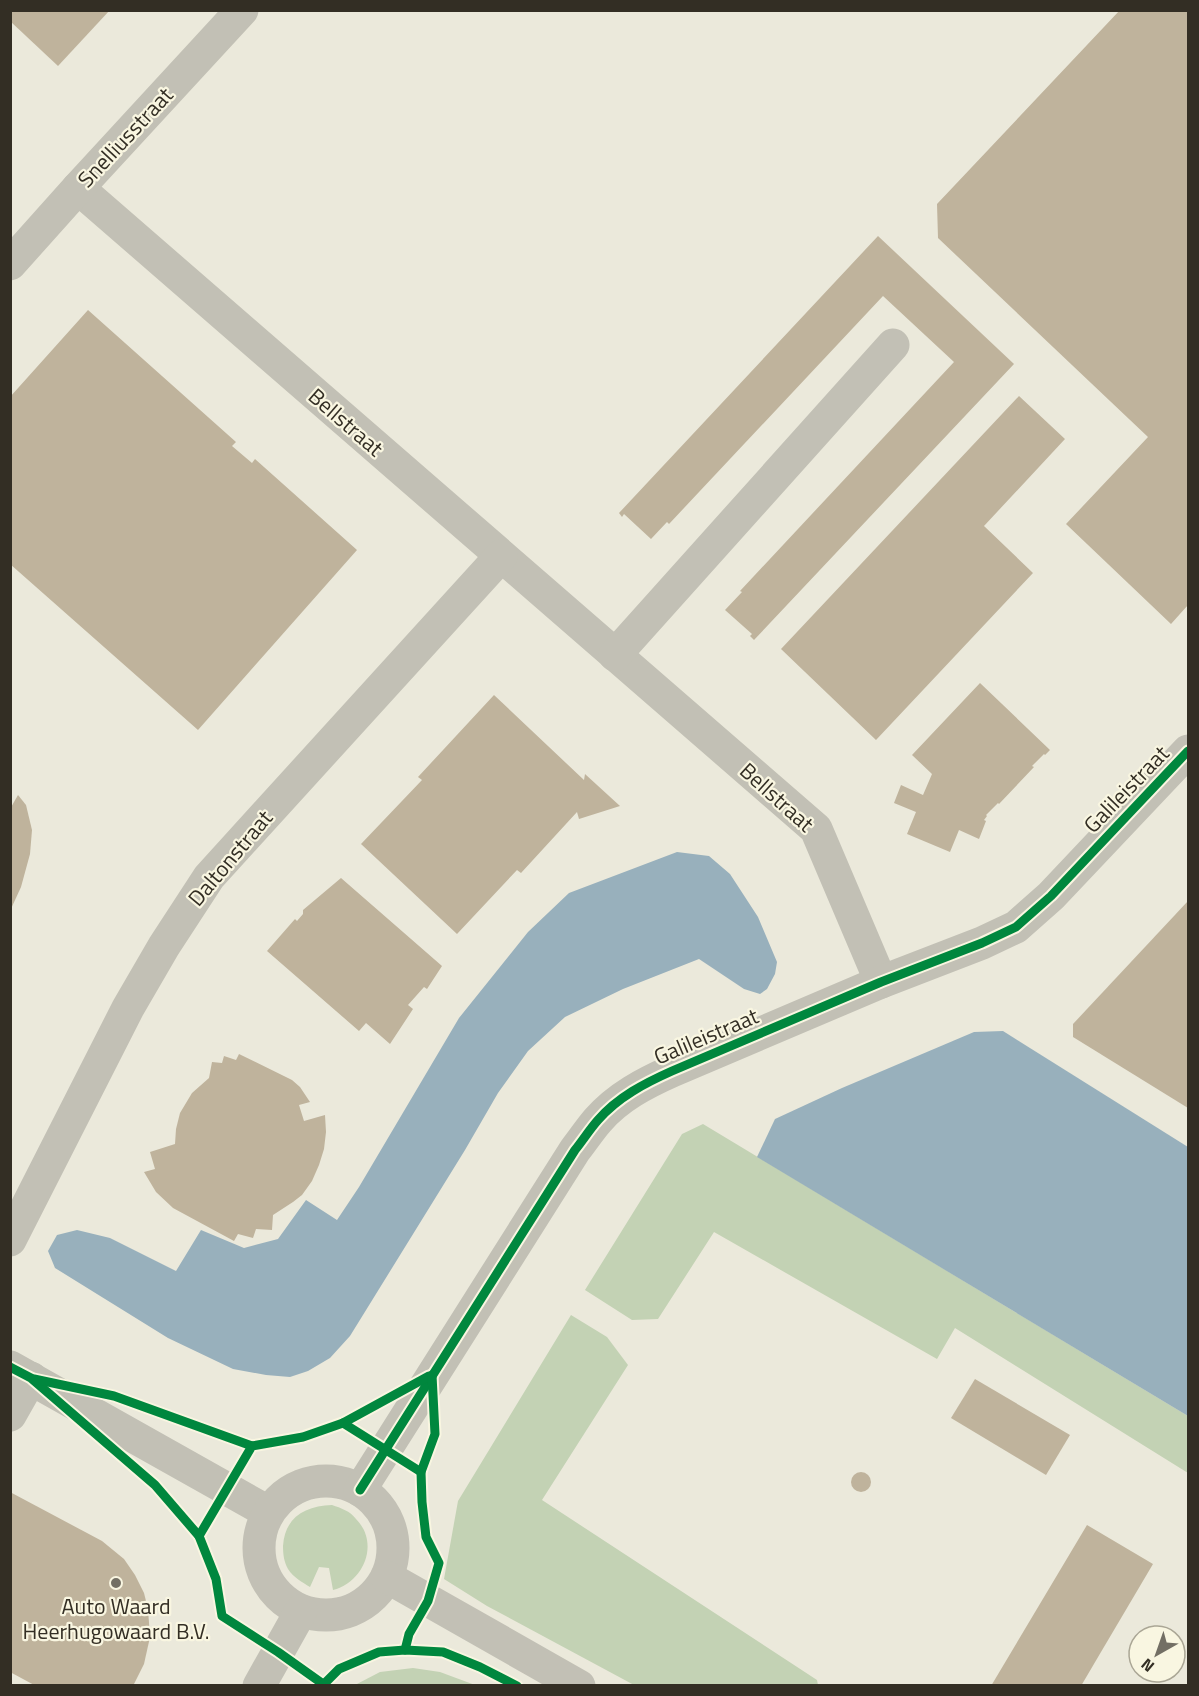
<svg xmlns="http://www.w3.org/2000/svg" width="1199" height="1696" font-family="'Titillium Web',sans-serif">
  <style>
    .green { fill: #c3d2b4 }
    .water { fill: #98b0bc }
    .building { fill: #bfb39c }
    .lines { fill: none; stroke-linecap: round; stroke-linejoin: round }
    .minor { stroke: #c2c0b5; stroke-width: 33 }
    .cycleway-casing { stroke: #f9f6e1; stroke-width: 13 }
    .cycleway { stroke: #00873e; stroke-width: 9 }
    .poi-dot { fill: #736f64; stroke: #f9f6e1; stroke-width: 2 }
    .labels { text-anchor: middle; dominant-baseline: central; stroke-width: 4.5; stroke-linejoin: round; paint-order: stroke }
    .street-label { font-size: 22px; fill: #332e24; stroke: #f9f6e1 }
    .poi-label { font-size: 22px; fill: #332e24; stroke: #f9f6e1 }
  </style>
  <rect width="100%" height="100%" fill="#ebe9db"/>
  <g class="green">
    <polygon points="703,1124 1188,1416 1188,1473 955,1328 937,1359 714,1232 658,1319 632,1320 585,1290 682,1134"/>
    <polygon points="571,1315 607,1337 628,1365 542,1500 817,1680 818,1685 634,1685 487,1606 444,1579 458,1501"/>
    <path d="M332,1505C341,1508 350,1511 356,1519C380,1543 364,1582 333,1590L329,1568L319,1567L310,1587C302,1582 294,1578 288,1569C284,1562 283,1554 283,1546C285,1517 305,1506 332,1505Z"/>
    <polygon points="413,1668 440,1672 475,1685 355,1685 380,1672"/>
  </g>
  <g class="water">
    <polygon points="677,852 709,856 730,874 758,917 777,962 775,974 767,989 760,994 744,989 699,959 623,989 565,1017 528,1051 498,1093 465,1150 350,1336 330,1358 308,1371 290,1377 266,1375 233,1369 168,1338 55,1268 48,1251 57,1235 77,1230 110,1238 176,1271 201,1230 244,1248 278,1239 306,1200 337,1220 359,1187 459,1018 528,932 569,893"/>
    <polygon points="1003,1031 1188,1147 1188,1416 757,1157 775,1119 842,1088 974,1032"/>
  </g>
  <g class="building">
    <polygon points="10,10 110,10 58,66 10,21"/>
    <polygon points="1120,10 1188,10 1188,605 1171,624 1066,524 1148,437 938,238 937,204"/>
    <polygon points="878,236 1014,364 754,640 750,636 752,634 725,610 742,592 740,591 954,362 883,296 669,524 667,522 651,539 624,514 622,517 619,513"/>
    <polygon points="88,310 236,442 232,446 252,463 255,459 357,550 198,730 10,564 10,397"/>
    <polygon points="1019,396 1065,439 984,526 1033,573 876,740 781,649"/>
    <polygon points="980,683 1050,750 1045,755 1044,754 1032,766 1034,767 999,804 998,803 986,815 987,816 984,820 986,821 979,839 959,830 950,852 907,834 916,812 894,803 901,785 923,795 932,774 912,755"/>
    <polygon points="494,695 584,780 585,774 620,806 579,819 577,812 521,873 517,870 457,934 361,844 422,780 418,777"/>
    <polygon points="18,795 26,805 32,830 30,854 21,887 10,911 10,809"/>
    <polygon points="341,878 442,966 427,989 424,987 408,1005 413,1009 390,1044 366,1023 359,1031 267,951 295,919 297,921 303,914 303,910"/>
    <polygon points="1188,901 1188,1108 1073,1037 1073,1024"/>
    <polygon points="239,1054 292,1080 300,1087 310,1102 299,1105 304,1121 325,1115 326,1132 324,1149 319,1165 312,1181 302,1195 293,1202 273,1215 272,1230 256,1229 253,1238 238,1234 234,1241 173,1208 156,1192 144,1172 155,1169 150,1152 175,1144 176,1129 180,1113 192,1093 209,1078 212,1062 222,1063 224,1056 236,1060"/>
    <polygon points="975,1379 1070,1435 1046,1475 951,1418"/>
    <circle cx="861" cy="1482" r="10"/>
    <polygon points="10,1492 102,1541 124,1559 135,1575 144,1593 148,1609 150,1637 144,1664 133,1686 36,1686 10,1672"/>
    <polygon points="1087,1525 1153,1564 1101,1652 1081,1686 991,1686"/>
  </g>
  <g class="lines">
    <g class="minor">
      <polyline points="78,188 816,829 881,982"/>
      <polyline points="10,264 78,188 242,10"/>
      <polyline points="615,655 893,345"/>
      <polyline points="10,1240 128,1008 164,946 209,877 501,556"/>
      <polyline points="10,1367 268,1512"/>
      <polyline points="10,1415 31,1378"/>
      <circle cx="326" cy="1548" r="67"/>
      <path d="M360,1490L575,1150C583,1140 590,1129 598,1120C618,1097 645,1083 672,1071L881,982L982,943L1016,927L1051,896L1188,751"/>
      <polyline points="387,1577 579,1686"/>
      <polyline points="259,1686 301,1611"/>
    </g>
    <defs>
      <g id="cycleway">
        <polyline points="10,1367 31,1378 155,1485 199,1536 216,1579 222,1616 278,1652 323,1684"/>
        <polyline points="34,1379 114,1396 252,1446"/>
        <polyline points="343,1423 421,1472"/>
        <path d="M360,1490L575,1150C583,1140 590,1129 598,1120C618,1097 645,1083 672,1071L881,982L982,943L1016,927L1051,896L1188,751"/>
        <polyline points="199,1536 252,1446 303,1437 343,1423 429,1376"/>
        <polyline points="405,1650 409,1634 428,1601 439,1563 426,1537 422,1502 421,1472 435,1434 432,1375"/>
        <polyline points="322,1686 339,1669 379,1652 405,1650 443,1652 480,1667 517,1686"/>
      </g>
    </defs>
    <use href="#cycleway" class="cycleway-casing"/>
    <use href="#cycleway" class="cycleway"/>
  </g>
  <circle class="poi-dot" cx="116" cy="1583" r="6"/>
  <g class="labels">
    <g class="street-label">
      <text transform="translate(125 137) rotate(-47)">Snelliusstraat</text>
      <text transform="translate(346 422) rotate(41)">Bellstraat</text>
      <text transform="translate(1126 789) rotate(-46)">Galileistraat</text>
      <text transform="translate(777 797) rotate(42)">Bellstraat</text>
      <text transform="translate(230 858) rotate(-50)">Daltonstraat</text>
      <text transform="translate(706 1036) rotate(-23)">Galileistraat</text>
    </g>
    <g class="poi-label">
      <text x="116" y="1606">Auto Waard<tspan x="116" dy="25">Heerhugowaard B.V.</tspan></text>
    </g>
  </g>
  <rect width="1199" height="1696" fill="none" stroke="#332e24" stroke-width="24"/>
  <g transform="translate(1157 1654) rotate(220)"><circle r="28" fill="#f9f6e1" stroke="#aaa695" stroke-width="1.5"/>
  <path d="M0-4.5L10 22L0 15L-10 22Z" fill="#736f64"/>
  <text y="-9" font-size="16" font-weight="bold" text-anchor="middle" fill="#332e24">N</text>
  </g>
</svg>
